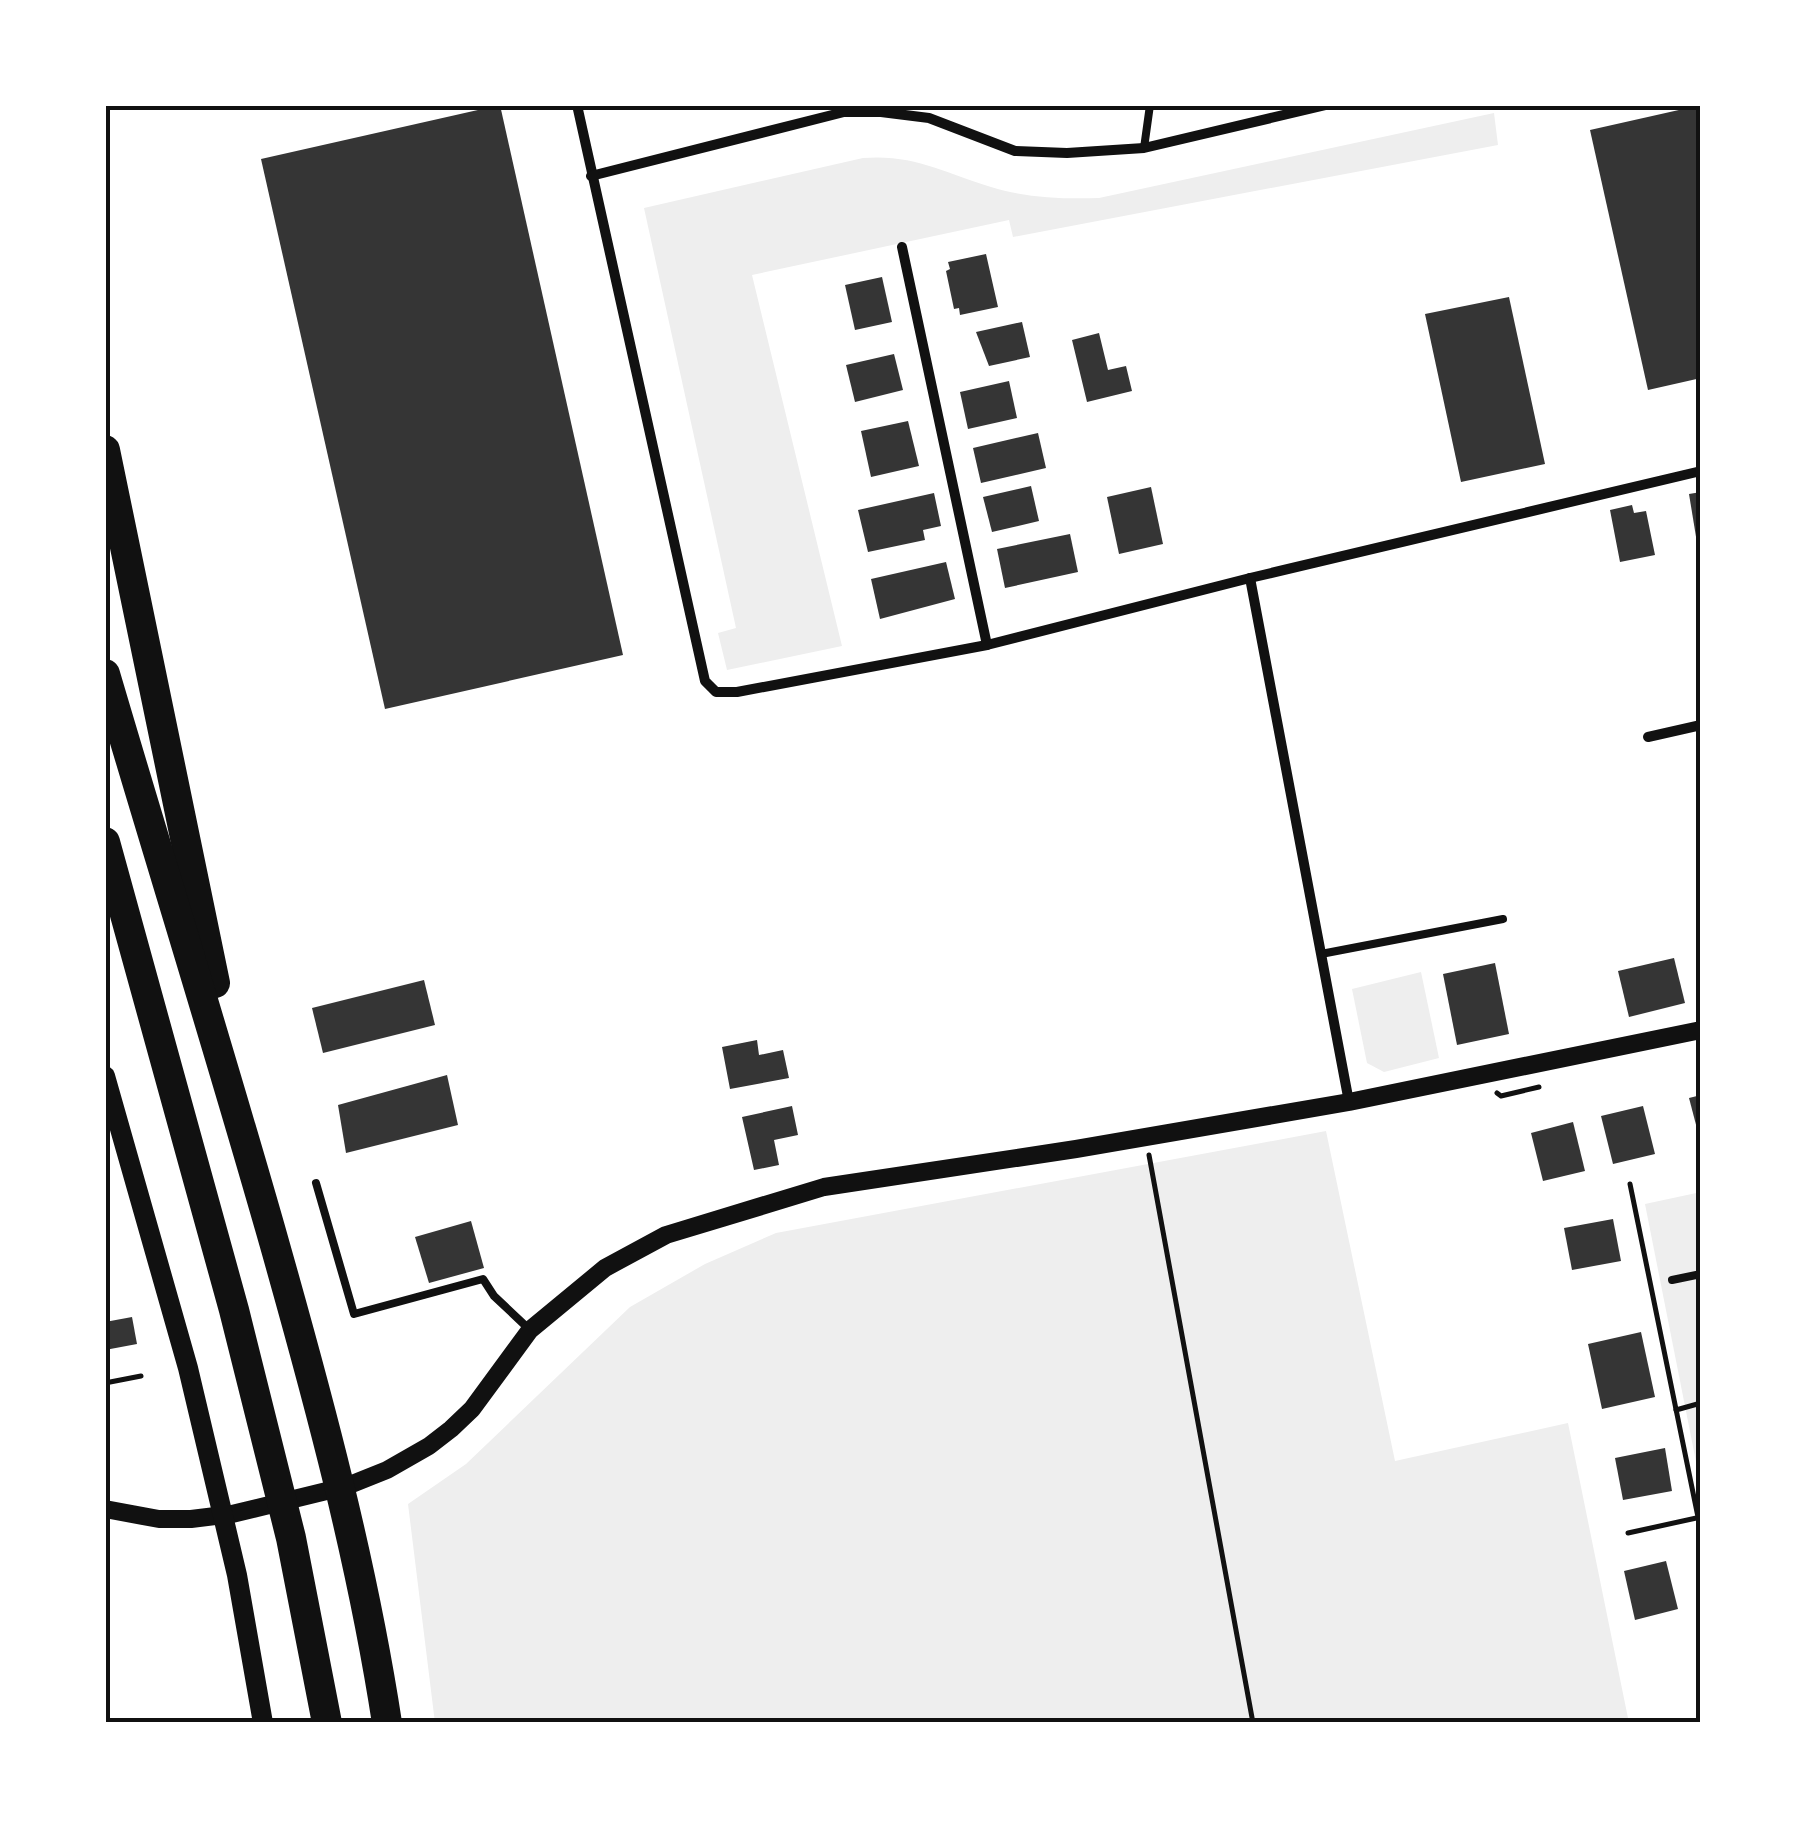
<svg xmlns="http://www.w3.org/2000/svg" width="1806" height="1828" font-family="Raleway,sans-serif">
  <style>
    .green { fill: #eee }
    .building { fill: #353535 }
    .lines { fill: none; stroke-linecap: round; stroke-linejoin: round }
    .path { stroke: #111; stroke-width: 5 }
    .service { stroke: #111; stroke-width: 8 }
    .minor { stroke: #111; stroke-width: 10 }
    .tertiary { stroke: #111; stroke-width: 18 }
    .secondary { stroke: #111; stroke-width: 20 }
    .motorway { stroke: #111; stroke-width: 30 }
    .neatline { fill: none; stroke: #111; stroke-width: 4 }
  </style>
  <rect width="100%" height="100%" fill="#fff"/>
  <g class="green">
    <path d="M1494,113L1498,145L1013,237L1009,220L752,275L842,646L727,670L718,633L736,628L644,208L863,158C915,154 944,173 991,187C1027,198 1062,199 1099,198Z"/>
    <polygon points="1421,972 1439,1058 1384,1072 1367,1063 1352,989"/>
    <polygon points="1326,1131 1395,1461 1568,1423 1629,1723 435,1723 408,1504 466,1464 630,1307 705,1264 776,1233"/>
    <polygon points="1701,1192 1701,1487 1645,1204"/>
  </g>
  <g class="building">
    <polygon points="500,105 623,655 385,709 261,159"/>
    <polygon points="1701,105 1701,378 1648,390 1590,130"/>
    <polygon points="986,254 998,307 960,315 959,308 954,309 946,271 950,269 948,262"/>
    <polygon points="882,277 892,322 855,330 845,285"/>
    <polygon points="1509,297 1545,464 1461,482 1425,314"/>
    <polygon points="1022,322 1030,357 989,366 976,332"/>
    <polygon points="1099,333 1108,370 1126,366 1132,391 1087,402 1072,340"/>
    <polygon points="894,354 903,390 855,402 846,365"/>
    <polygon points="1009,381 1017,418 968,429 960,392"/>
    <polygon points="908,421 919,466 871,477 861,431"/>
    <polygon points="1038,433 1046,468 981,483 973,448"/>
    <polygon points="1031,486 1039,521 992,532 983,497"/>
    <polygon points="1151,487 1163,544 1119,554 1107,497"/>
    <polygon points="1701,492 1701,555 1699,555 1689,494"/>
    <polygon points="934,493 941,526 923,530 925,540 868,552 858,510"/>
    <polygon points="1632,505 1634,513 1646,511 1655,555 1620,562 1610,510"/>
    <polygon points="1070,534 1078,572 1005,588 997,549"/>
    <polygon points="946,562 955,599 880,619 871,579"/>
    <polygon points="1674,958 1685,1003 1629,1017 1618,971"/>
    <polygon points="1495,963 1509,1034 1457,1045 1443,974"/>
    <polygon points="424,980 435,1025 323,1053 312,1008"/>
    <polygon points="757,1040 759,1055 783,1050 789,1078 730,1089 722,1047"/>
    <polygon points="447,1075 458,1125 346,1153 338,1105"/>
    <polygon points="1701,1095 1701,1139 1700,1140 1689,1098"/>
    <polygon points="792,1106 798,1135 774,1140 779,1165 754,1170 742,1117"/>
    <polygon points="1643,1106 1655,1154 1613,1164 1601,1116"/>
    <polygon points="1573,1122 1585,1171 1543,1181 1531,1133"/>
    <polygon points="1613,1219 1621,1261 1572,1270 1564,1228"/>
    <polygon points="471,1221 484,1268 429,1283 415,1237"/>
    <polygon points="132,1317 137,1344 105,1350 105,1322"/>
    <polygon points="1641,1332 1655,1397 1602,1409 1588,1344"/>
    <polygon points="1665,1448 1672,1491 1623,1500 1615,1458"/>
    <polygon points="1666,1561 1678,1609 1635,1620 1624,1571"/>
  </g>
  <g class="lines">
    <g class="path">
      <polyline points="1497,1093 1501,1096 1539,1087"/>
      <polyline points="1149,1155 1253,1723"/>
      <polyline points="1630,1184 1698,1517"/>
      <polyline points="105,1383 141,1376"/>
      <polyline points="1676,1410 1701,1403"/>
      <polyline points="1628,1533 1701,1517"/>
    </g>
    <g class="service">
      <polyline points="1144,148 1150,105"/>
      <polyline points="1321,954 1503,919"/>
      <polyline points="316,1183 354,1314 483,1279 494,1296 530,1330"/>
      <polyline points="1672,1280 1701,1274"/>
    </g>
    <g class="minor">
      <polyline points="577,105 705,681 716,692 737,692 987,645 1250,578 1701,471"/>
      <polyline points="591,176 844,112 881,112 929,118 1015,151 1067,153 1144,148 1326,105"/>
      <polyline points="902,247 987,645"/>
      <polyline points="1250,578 1349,1102"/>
      <polyline points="1648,737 1701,725"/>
    </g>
    <polyline class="tertiary" points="105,1509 159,1519 191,1519 232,1514 347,1486 387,1470 429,1446 451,1429 472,1409 530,1330 605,1268 666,1235 824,1187 1076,1149 1349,1102 1701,1030"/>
    <polyline class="secondary" points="105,1076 188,1368 237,1575 263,1723"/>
    <g class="motorway">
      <polyline points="105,450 215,983"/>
      <path d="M105,674C161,864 220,1052 274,1242C319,1401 362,1560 387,1723"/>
      <polyline points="105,842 234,1310 291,1538 327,1723"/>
    </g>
  </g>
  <rect width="1806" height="1828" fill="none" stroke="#ffffff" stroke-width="215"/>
  <rect x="108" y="108" width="1590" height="1612" class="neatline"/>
</svg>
